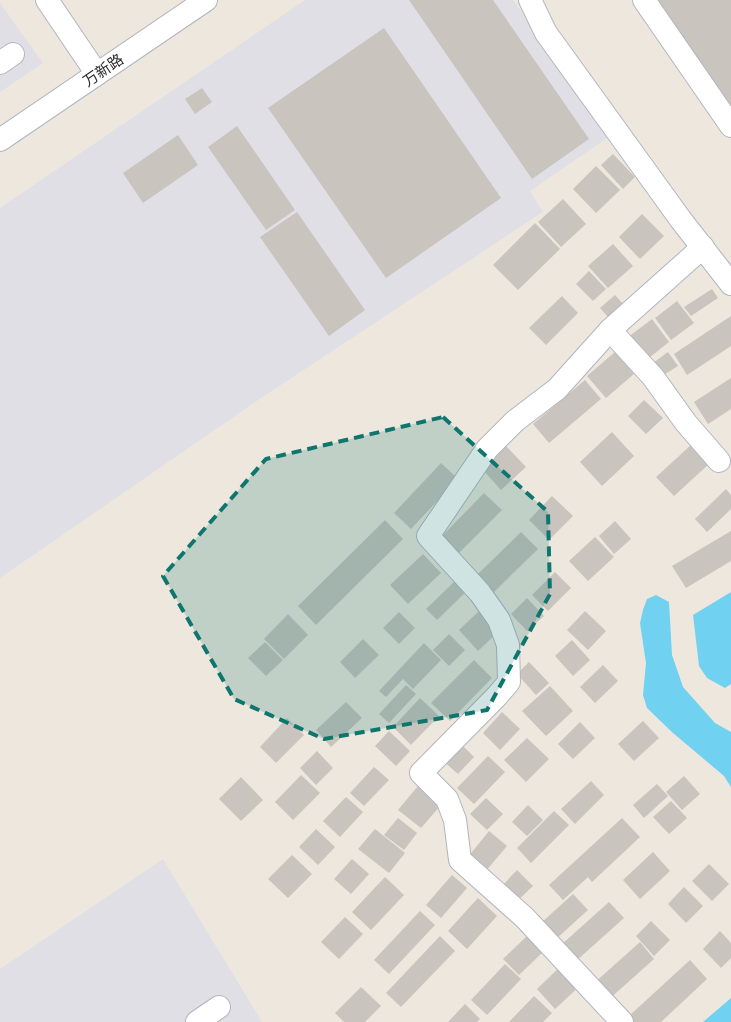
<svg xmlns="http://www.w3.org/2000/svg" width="731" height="1022" font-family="'PT Sans Narrow','Noto Sans SC',sans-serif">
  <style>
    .industrial { fill: #e1dfe6 }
    .water { fill: #71d1f0 }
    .building { fill: #c9c4be }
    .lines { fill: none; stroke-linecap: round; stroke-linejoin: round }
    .minor-casing { stroke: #b2b5c0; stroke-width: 24 }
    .minor { stroke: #fff; stroke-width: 22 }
    .marked { fill: #0f766e; fill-opacity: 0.2; stroke: #0f766e; stroke-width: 4; stroke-dasharray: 10 6; stroke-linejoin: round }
    .labels { text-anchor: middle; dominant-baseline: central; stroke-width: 4.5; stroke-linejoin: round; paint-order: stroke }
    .street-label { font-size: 15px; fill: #2c2c2c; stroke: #fff }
  </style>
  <rect width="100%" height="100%" fill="#eee7de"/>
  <g class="industrial">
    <polygon points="305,0 513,0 610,136 530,191 543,212 261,398 0,578 0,208"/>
    <polygon points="0,3 43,63 0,92"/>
    <polygon points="163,859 262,1022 0,1022 0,969"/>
  </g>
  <g class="water">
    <polygon points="731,592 731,684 725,688 707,678 699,666 693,615"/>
    <polygon points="656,595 669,602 672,655 683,687 715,723 731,732 731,787 724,776 673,733 647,708 643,695 646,663 640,623 643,610 647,599"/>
    <polygon points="731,998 731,1022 703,1022"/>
  </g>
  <g class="building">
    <polygon points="409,0 493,0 589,139 532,179"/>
    <polygon points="658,0 731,0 731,107"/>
    <polygon points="384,28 501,198 386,278 268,108"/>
    <polygon points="202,88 212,102 195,114 185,99"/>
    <polygon points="237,126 295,210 266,230 208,147"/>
    <polygon points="178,135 198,165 143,203 123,173"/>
    <polygon points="613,154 635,177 623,189 601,165"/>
    <polygon points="596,166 620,190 596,213 573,189"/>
    <polygon points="563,199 586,224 561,247 538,222"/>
    <polygon points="297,212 365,310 329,336 260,237"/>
    <polygon points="642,214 664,236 640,259 619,237"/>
    <polygon points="535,223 560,249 518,290 493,265"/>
    <polygon points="613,244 633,266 608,288 588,266"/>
    <polygon points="589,271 606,289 593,301 576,284"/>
    <polygon points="712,289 718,298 691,316 684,307"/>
    <polygon points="615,295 624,305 609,318 600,308"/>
    <polygon points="562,296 578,313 546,345 529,328"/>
    <polygon points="677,301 694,323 671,340 655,318"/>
    <polygon points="731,316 731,346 687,375 674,354"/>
    <polygon points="652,319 669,342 645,361 627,338"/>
    <polygon points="615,352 634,374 606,398 587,376"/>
    <polygon points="668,352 678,366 662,376 653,363"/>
    <polygon points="731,378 731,409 708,424 694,402"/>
    <polygon points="585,380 601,399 549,443 533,424"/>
    <polygon points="644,400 663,418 646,434 628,416"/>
    <polygon points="612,432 634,456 602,486 580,462"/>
    <polygon points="691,445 709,464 674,496 656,477"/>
    <polygon points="506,446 526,467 501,490 482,469"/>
    <polygon points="441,463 458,479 411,529 394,513"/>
    <polygon points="726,489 731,495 731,509 707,532 695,519"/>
    <polygon points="484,493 502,510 455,557 438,540"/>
    <polygon points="552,496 573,516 549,540 529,520"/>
    <polygon points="385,520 403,539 316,625 298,606"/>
    <polygon points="615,521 631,539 614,554 599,536"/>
    <polygon points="731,531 731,561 686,588 672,566"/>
    <polygon points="521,532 538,549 492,594 475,577"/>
    <polygon points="595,537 614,557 588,581 569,561"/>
    <polygon points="423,554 441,573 408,604 390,585"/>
    <polygon points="555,572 571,588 548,611 532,595"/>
    <polygon points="457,579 468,590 437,620 426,609"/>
    <polygon points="527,598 544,616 527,631 511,614"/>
    <polygon points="479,611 498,632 478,651 459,630"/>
    <polygon points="585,611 606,631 588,650 567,630"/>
    <polygon points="399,612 415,628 399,644 383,628"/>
    <polygon points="288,614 308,635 284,659 264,639"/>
    <polygon points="449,634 465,650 449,666 433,650"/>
    <polygon points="363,639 379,655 355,678 340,662"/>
    <polygon points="572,640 590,660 573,676 555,656"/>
    <polygon points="265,642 283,660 266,676 248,658"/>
    <polygon points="424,643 441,660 413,689 403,679 386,697 379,691"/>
    <polygon points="474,660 492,678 450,721 431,703"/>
    <polygon points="529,662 549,683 536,695 517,674"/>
    <polygon points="603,665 618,681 595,703 580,687"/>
    <polygon points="406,685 416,694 389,723 379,714"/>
    <polygon points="550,686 573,711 546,736 522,711"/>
    <polygon points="420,698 439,716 411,745 393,727"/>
    <polygon points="346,702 362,718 331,747 316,730"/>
    <polygon points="502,712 520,729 500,750 483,733"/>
    <polygon points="287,718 304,735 276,763 260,747"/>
    <polygon points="643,721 659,738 634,761 618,744"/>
    <polygon points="580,722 595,738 573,759 558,744"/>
    <polygon points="389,731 410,751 396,766 375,746"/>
    <polygon points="527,738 549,759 526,782 504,760"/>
    <polygon points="459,742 474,757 458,774 442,760"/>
    <polygon points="317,751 333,768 316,785 300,768"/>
    <polygon points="488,756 505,772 474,804 457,788"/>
    <polygon points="374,767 389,780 364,806 350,793"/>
    <polygon points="301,775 320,793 293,820 275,802"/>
    <polygon points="684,776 700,794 682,810 666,792"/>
    <polygon points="241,777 263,800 241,821 219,799"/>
    <polygon points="591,781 604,795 575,824 561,809"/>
    <polygon points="657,784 668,796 644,818 633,805"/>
    <polygon points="418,786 441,805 421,828 398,810"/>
    <polygon points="346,797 363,812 340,837 323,821"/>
    <polygon points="486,798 503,814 487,830 470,814"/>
    <polygon points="671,801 687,818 669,834 653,817"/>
    <polygon points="528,805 543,820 527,836 512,822"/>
    <polygon points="554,811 569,825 531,863 517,848"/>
    <polygon points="398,818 417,833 404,850 384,835"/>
    <polygon points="622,818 640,837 592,882 588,877 563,900 549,885"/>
    <polygon points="316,829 335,847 318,865 299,847"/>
    <polygon points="375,829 405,853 389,873 358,849"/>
    <polygon points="489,831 507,846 485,872 468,857"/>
    <polygon points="653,852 670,871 640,899 623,880"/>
    <polygon points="292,855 312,874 288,898 268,879"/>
    <polygon points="352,859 369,874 351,894 334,879"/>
    <polygon points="709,864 729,884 712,901 692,881"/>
    <polygon points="517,870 533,886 515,903 500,888"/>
    <polygon points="452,875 467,888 441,918 426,905"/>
    <polygon points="385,877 404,895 371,930 352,912"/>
    <polygon points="684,887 703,906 686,923 668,904"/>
    <polygon points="573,894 588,910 556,939 541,923"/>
    <polygon points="478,898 497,916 467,949 448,931"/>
    <polygon points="609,902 624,918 576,961 561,945"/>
    <polygon points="420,911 435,925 389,974 374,960"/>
    <polygon points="345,917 363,934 339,959 321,942"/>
    <polygon points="651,921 670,940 654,956 636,936"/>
    <polygon points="720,931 731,943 731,958 721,968 703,949"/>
    <polygon points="529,934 544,951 519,975 503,959"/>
    <polygon points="440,936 455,951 401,1007 386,993"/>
    <polygon points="640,942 654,959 607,1001 592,985"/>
    <polygon points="690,960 707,979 661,1022 634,1022 629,1016"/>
    <polygon points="505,964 521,979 487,1015 471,1000"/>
    <polygon points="562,965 581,985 555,1009 537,989"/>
    <polygon points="361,987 381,1006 365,1022 344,1022 335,1013"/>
    <polygon points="534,996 552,1013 543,1022 509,1022"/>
    <polygon points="465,1004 480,1019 477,1022 448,1022"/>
  </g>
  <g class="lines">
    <defs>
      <g id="minor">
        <polyline points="47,0 97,74"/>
        <polyline points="530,0 546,33 681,220 731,284"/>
        <polyline points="644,0 731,126"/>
        <polyline points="0,63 13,54"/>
        <polyline points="0,140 206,0"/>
        <polyline points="610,330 653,377 686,423 719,461"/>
        <polyline points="197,1022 219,1007"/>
        <polyline points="622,1022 525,918 460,860 455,820 447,799 421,773 497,696 509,682 508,645 499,620 480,593 428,536 487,449 515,421 557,389 610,330 703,247"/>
      </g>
    </defs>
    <use href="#minor" class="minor-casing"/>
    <use href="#minor" class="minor"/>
  </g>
  <path class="marked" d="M443,417L548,512L550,594L487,710L324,739L234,699L163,576L266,459Z"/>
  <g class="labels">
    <g class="street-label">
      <text transform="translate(103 70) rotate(-34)">万新路</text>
    </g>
  </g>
</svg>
